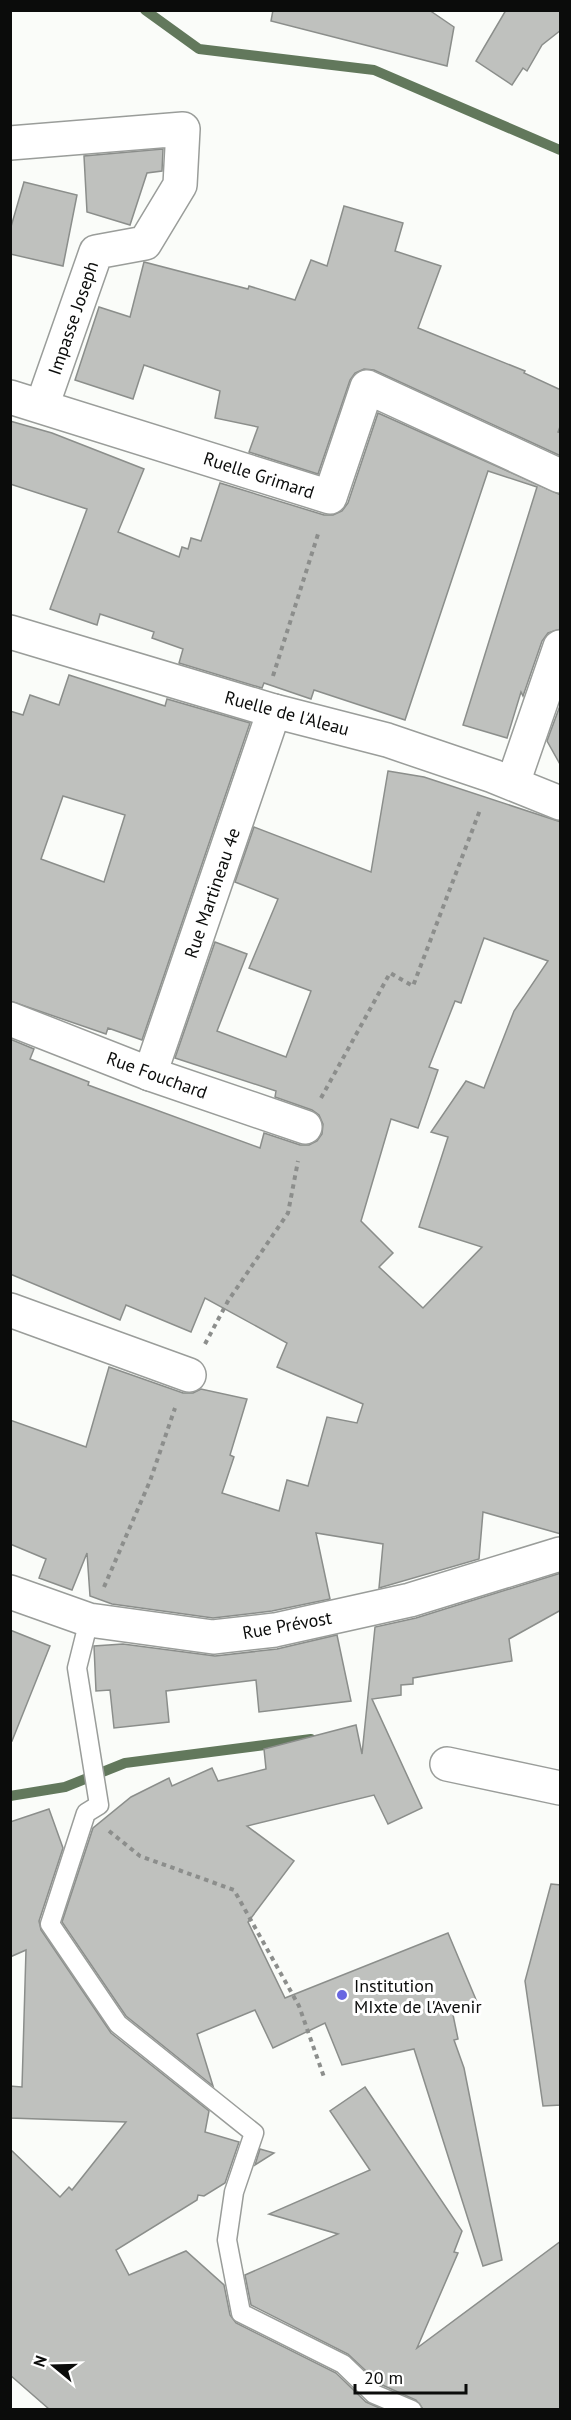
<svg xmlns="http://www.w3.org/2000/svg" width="571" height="2420" font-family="'PT Sans',sans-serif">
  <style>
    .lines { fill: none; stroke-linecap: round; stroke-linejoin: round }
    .stream { stroke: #62785c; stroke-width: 10 }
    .building { fill: #bfc1be; stroke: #8b8e8b; stroke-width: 1.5; fill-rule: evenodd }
    .service-casing { stroke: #9a9d9a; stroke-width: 21 }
    .minor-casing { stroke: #9a9d9a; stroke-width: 36 }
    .path { stroke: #8c8e8c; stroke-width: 4; stroke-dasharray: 4.5 4.5; stroke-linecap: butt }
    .service { stroke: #fff; stroke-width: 18 }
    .minor { stroke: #fff; stroke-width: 33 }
    .poi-dot { fill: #6967e1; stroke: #fff; stroke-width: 2 }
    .labels { text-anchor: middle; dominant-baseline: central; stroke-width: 6; stroke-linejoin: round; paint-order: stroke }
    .street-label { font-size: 18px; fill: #0b0c0b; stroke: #fff }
    .poi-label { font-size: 18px; fill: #0b0c0b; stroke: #fff; text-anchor: start }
  </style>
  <rect width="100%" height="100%" fill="#fafcf9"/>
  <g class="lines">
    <g class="stream">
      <polyline points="145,10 199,49 374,70 560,150"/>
      <polyline points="10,1796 65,1787 125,1763 311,1739"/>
    </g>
  </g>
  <g class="building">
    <polygon points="273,10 429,10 454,27 447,66 271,21"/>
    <polygon points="506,10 561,10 561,30 542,45 527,71 523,68 512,85 476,61"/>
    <polygon points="163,149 162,171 147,173 130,225 87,212 84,156"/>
    <polygon points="24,182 77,195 63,266 10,254 10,230"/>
    <polygon points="344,206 403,223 395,251 441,266 418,328 525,371 524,373 561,390 561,424 558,432 561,433 561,456 374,370 364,369 355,373 350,380 318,474 249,452 258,427 215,418 220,391 144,365 133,399 75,380 99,307 130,317 144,262 248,289 249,286 295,300 311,260 327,266"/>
    <polygon points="378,413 561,495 561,629 548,633 542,641 523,696 521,692 507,738 463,725 537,487 488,471 405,720 314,690 311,699 264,683 262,688 179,663 183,649 152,638 154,632 100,614 97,625 50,609 87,509 10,484 10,421 52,433 144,469 118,532 179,557 182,547 188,549 191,538 201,541 220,483 324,515 333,515 342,511 348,503"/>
    <path d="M69,675L165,706L167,699L250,723L142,1040L108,1028L106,1034L10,1001V711L23,715L30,695L59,705ZM63,796L125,815L104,882L41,859Z"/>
    <polygon points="561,703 561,766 547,741"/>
    <path d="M388,771L424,777L561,822V1534L483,1512L479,1559L379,1588L383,1544L316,1533L330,1599L272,1611L213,1618L112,1604L90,1596L87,1553L72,1590L39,1578L46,1559L10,1544V1420L86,1447L109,1367L183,1393H193L201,1389L247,1399L230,1455L234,1457L222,1493L279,1511L287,1480L308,1486L327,1417L357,1423L363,1404L277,1367L287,1343L205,1298L191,1332L126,1305L120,1320L10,1274V1039L34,1049L30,1059L89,1082L88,1085L260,1148L264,1133L300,1145H309L317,1141L322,1134L323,1124L319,1115L312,1110L275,1097L276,1091L175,1058L215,942L247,954L217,1031L286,1057L311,991L249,968L278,899L235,882L254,827L371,872ZM484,938L548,961L514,1011L484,1088L466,1081L431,1132L448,1137L419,1227L482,1247L423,1308L379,1267L393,1253L361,1221L391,1119L418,1128L438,1070L429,1067L455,1001L461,1003Z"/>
    <polygon points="561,1573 561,1610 509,1639 512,1661 413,1678 413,1684 401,1685 401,1695 372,1699 422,1808 388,1824 374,1795 247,1826 294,1861 248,1922 285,1998 448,1933 477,2002 452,2010 458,2039 454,2040 464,2068 502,2260 483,2266 414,2049 342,2065 325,2023 273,2048 255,2010 197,2034 213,2086 126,2016 62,1922 93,1828 131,1797 169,1778 172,1786 212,1768 218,1781 266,1769 264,1749 356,1725 362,1754 375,1627 416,1618"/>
    <polygon points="10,1630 50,1646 12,1741 10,1740"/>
    <polygon points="337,1635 351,1701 259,1712 256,1680 166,1691 169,1722 114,1728 110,1690 96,1691 94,1646 123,1644 215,1656 277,1649"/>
    <polygon points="49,1809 63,1848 39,1921 41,1930 111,2033 209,2111 205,2132 239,2142 225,2183 204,2196 198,2195 197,2200 116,2250 129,2275 186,2251 224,2285 230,2315 236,2323 336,2373 366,2402 382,2409 49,2409 10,2375 10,2149 60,2197 69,2187 72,2190 126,2122 10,2118 10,2086 22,2087 26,1950 10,1957 10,1822"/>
    <polygon points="551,1884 561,1885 561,2105 543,2106 525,1981"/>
    <polygon points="365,2087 462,2231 454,2252 458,2253 417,2348 561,2241 561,2409 423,2409 416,2400 380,2384 348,2354 251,2305 245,2275 338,2234 269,2214 370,2170 330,2111"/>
    <polygon points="260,2149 274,2153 255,2165"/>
  </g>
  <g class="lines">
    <defs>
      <polyline id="service" points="89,1620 77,1668 99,1805 86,1813 50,1924 118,2024 254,2133 234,2192 227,2240 241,2313 343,2364 374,2394 412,2410"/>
      <g id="minor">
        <polyline points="10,143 183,129 180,185 145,243 96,252 42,406"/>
        <polyline points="10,397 330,497 367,387 560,476"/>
        <polyline points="10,632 274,711 387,740 493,776 560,803"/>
        <polyline points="513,783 560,647"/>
        <polyline points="10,1019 150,1074 305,1127"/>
        <polyline points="150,1074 274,711"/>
        <polyline points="10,1310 189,1375"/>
        <polyline points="10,1592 89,1620 213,1637 275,1630 410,1600 560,1554"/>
        <polyline points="447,1764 560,1788"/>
      </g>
    </defs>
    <use href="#service" class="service-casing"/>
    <use href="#minor" class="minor-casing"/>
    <g class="path">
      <polyline points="273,676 319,531"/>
      <polyline points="321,1098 390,973 413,986 480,810"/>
      <polyline points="205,1344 228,1301 288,1213 298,1161"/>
      <polyline points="104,1587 150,1481 175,1408"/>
      <polyline points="109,1831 140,1856 234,1890 299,2006 324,2077"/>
    </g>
    <use href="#service" class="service"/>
    <use href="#minor" class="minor"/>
  </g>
  <circle class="poi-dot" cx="342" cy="1995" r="6"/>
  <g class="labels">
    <g class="street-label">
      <text transform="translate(73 318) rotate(-71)">Impasse Joseph</text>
      <text transform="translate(259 475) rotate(18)">Ruelle Grimard</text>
      <text transform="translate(287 713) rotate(15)">Ruelle de l'Aleau</text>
      <text transform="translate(212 893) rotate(-71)">Rue Martineau 4e</text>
      <text transform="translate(157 1075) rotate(20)">Rue Fouchard</text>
      <text transform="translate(287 1625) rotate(-10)">Rue Prévost</text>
    </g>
    <g class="poi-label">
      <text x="354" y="1985">Institution<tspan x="354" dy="21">MIxte de l'Avenir</tspan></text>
    </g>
  </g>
  <rect width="571" height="2420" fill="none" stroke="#0b0c0b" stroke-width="24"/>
  <g transform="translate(54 2366) rotate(289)" stroke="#ffffff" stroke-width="4.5" paint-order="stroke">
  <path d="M0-4.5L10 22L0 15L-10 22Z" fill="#0b0c0b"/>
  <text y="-9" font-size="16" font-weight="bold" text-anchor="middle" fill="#0b0c0b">N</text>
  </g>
  <path d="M355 2384v9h111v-9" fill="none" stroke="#0b0c0b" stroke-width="3"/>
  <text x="364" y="2384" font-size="18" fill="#0b0c0b" stroke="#ffffff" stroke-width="4.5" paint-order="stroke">20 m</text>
</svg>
